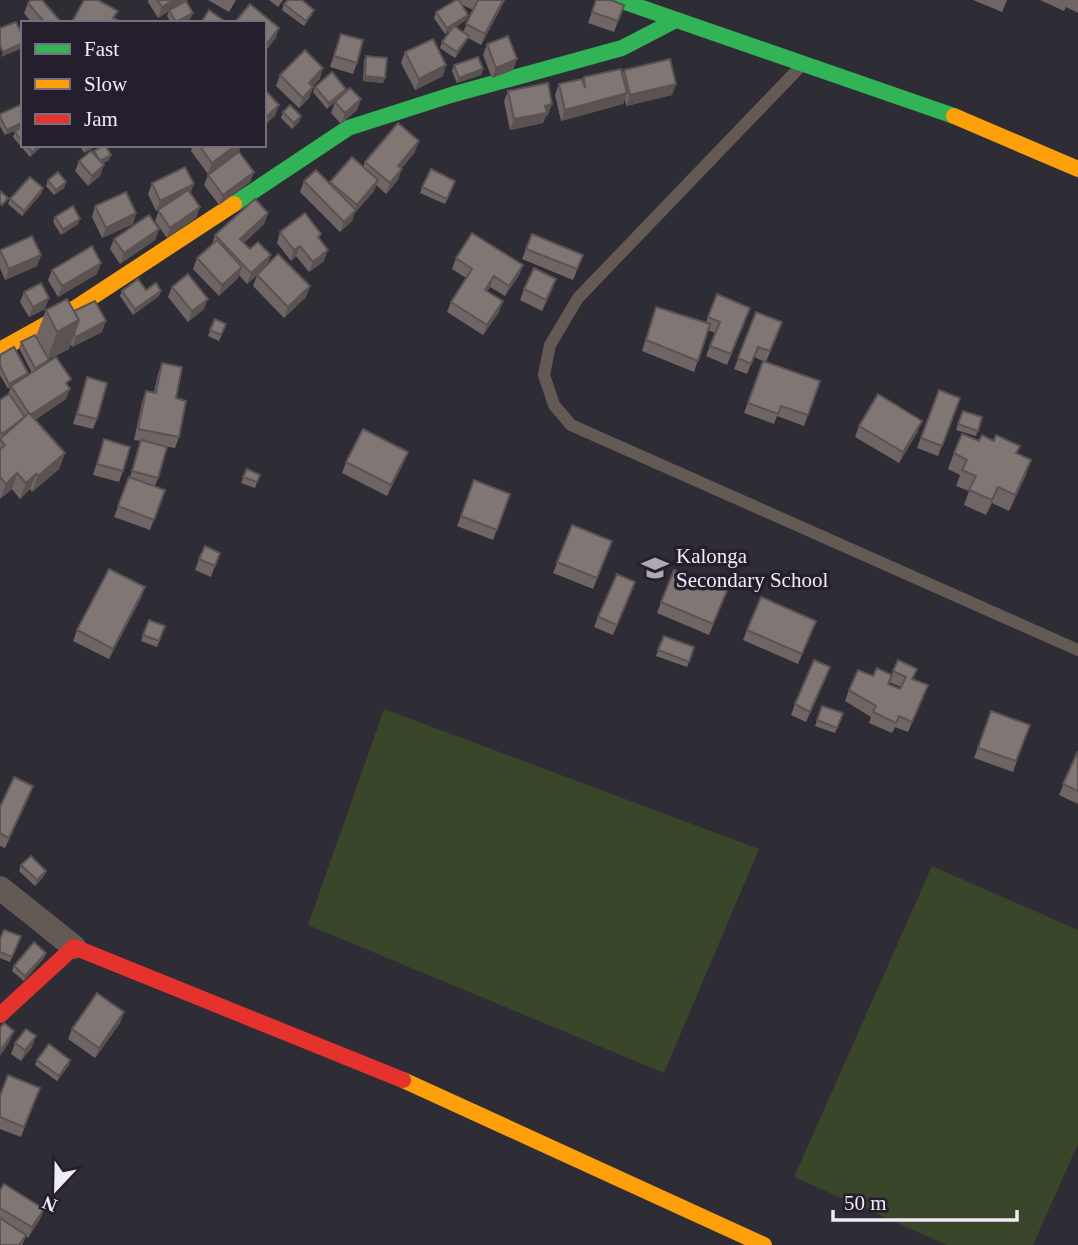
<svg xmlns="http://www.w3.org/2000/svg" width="1078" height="1245" font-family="Georgia,serif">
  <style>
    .green { fill: #394629 }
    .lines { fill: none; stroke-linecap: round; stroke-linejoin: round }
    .lane { stroke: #625a53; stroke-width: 12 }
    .street { stroke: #625a53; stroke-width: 24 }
    .fast { stroke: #30b455; stroke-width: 16 }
    .slow { stroke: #ff9f0a; stroke-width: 16 }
    .jam { stroke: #e5322d; stroke-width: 16 }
    .wall { fill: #6e6564; fill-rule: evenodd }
    .shaded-wall { fill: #5a5351 }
    .building { fill: #807674; stroke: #5a5351; stroke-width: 2 }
    .labels { text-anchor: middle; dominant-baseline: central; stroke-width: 7; stroke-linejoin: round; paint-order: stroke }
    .poi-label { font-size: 21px; fill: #f0ecf7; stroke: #241e2d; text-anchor: start }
  </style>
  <rect width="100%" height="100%" fill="#2e2c34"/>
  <g class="green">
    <polygon points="384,709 759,849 664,1073 308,925"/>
    <polygon points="932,866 1078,930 1078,1144 1033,1245 947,1245 794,1177"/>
  </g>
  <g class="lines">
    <polyline class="lane" points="800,67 578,298 550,345 544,375 554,405 571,425 1078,650"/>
    <polyline class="street" points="0,888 74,947"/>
    <g class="fast">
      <polyline points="619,0 954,116"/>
      <polyline points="234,204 348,128 451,95 622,48 676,20"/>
    </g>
    <g class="slow">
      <polyline points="954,116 1078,169"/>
      <polyline points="0,350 77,307 234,204"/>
      <polyline points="403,1080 764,1245"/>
    </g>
    <polyline class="jam" points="0,1015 74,947 403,1080"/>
  </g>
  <g class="wall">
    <polygon points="148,0 187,0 191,18 183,23 171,23 167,16 169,11 158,18 148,2"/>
    <polygon points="208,0 236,0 229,12"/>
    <polygon points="269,0 283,0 278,7"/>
    <path d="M456,0H505L481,45L468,38L455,58L440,48L442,42L451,30L445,34L434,18L436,12ZM461,4L473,10L463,32L456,27L466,20L468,15Z"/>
    <polygon points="596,0 624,5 614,32 588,23"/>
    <polygon points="973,0 1007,0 1002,12"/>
    <polygon points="1040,0 1078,0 1078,13 1066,7 1064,11"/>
    <polygon points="28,3 60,23 32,23 24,13"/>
    <polygon points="284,4 314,10 312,15 304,26 282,10"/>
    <polygon points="341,34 357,63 353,74 330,67"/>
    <polygon points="487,44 517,59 513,70 492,78 483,55"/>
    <polygon points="405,52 443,76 415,90 401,63"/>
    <polygon points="366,56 383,83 363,81 364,61"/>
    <polygon points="454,65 483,69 481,75 457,83 452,71"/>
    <polygon points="624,70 676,84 672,95 626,106 625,99 623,104 561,121 555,95 559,84 583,80 584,77 622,75"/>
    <polygon points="280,75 320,79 312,86 313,87 309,98 299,108 276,86"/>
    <polygon points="315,87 346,89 345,94 361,99 357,110 341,124 331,113 335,102 327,109 313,92"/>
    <polygon points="508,91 548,115 546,116 543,123 510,130 504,101"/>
    <polygon points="23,111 23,145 43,145 30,157 13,137 15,132 19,129 5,135 0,126 0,114"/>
    <polygon points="283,112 301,116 299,122 292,129 281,118"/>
    <polygon points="80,145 98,145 84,153"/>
    <polygon points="193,145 241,145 239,151 208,174 191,151"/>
    <polygon points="94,151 109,160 102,164 100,176 88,186 75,171 79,161 93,153"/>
    <polygon points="415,152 401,169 398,180 386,194 376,185 374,191 354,214 352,221 340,232 300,192 304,181 330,184 330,182 363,167 365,162"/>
    <polygon points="254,172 250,182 219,205 204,185 208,175"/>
    <polygon points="48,180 66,182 64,188 54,195 46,186"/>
    <polygon points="455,181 445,204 420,193 422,187"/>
    <polygon points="152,183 191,193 200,207 196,218 167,238 155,221 159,210 156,211 148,194"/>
    <polygon points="43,188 41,194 22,216 8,204 10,199"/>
    <polygon points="95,206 136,213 133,224 102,238 92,217"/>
    <polygon points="268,213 264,224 244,243 267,265 310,286 306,297 284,318 253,286 257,275 247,284 239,275 238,278 219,296 193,269 197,258 212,244 215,235"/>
    <polygon points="55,217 78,224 61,235 53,222"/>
    <polygon points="159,229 155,240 120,264 110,249 114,239"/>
    <polygon points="280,232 321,234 319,239 324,261 309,272 296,256 291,261 277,243"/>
    <polygon points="532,234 583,255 573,280 522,259"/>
    <polygon points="0,250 41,255 37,266 5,280 0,268"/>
    <polygon points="456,258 523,265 519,275 505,296 490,287 487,291 499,312 483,335 447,312 451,302 466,278 452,269"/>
    <polygon points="52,270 97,274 58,297 48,280"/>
    <polygon points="172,287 204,309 188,322 168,297"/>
    <polygon points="524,289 552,290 542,311 520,300"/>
    <polygon points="146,290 161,291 159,296 133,315 120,296 122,291"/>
    <polygon points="24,292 45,309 29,317 20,302"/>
    <polygon points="717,294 746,318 727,365 706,356 715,333 708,330 694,372 642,351 652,317 706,322"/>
    <polygon points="46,310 74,311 102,332 72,347 70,344 69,349 49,359 68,387 66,399 35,420 65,453 59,469 32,492 30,489 20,499 12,489 0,499 0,400 8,394 11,387 8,389 0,375 0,355 27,376 32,373 19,348 21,342 36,336"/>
    <polygon points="756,312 782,322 766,362 820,381 804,426 777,416 774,424 744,413 763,361 765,362 754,357 747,374 734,369"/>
    <polygon points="215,319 224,330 219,341 208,336"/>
    <polygon points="162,363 176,398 179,437 175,448 163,446 158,478 155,486 165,490 150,530 114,517 130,477 141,441 134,440 142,402 146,391 154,392 158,374"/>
    <polygon points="87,377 97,419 93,429 73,424"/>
    <polygon points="939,390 960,398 938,456 917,448"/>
    <polygon points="963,411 982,417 976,436 956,430"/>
    <polygon points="859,426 918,431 899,463 855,437"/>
    <polygon points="104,439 123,471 119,482 93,475"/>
    <polygon points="954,453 1017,453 1026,475 1009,511 992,503 986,515 964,505 969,491 956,486 960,475 948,469"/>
    <polygon points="346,462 404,462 387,496 342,473"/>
    <polygon points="247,469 260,475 255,488 241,483"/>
    <polygon points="510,494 493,540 457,526 461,516"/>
    <polygon points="572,525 612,541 593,589 553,573"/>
    <polygon points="199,559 216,563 211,577 195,570"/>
    <polygon points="635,582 613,635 594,627 598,617"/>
    <polygon points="702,582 729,586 709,635 657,613 661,602"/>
    <polygon points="141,598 109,659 73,641 77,630"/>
    <polygon points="149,620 165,626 157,647 141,641"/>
    <polygon points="747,630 812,631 798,664 743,640"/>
    <polygon points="664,636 694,647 687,667 656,656"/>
    <path d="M898,660L913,679L924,696L908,732L895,727L892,733L869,723L871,717L845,701L849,690L873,676L892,674ZM889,682L901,687L900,689L889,684Z"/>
    <polygon points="826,678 806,722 791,715 795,704"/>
    <polygon points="822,706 843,713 835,733 815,726"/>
    <polygon points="991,711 1030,725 1013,772 974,758"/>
    <polygon points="1078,751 1078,804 1059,795"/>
    <polygon points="29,797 5,848 0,846 0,807"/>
    <polygon points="21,865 46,871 44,876 35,886 19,871"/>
    <polygon points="21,936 10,962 0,958 0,939"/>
    <polygon points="46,953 44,958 24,981 12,971 14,966"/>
    <polygon points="124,1012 120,1023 95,1058 68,1039 72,1029"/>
    <polygon points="15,1043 32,1047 21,1061 11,1054"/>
    <polygon points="37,1060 70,1060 69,1065 57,1081 35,1065"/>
    <polygon points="40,1088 21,1137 0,1129 0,1096"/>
    <polygon points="0,1190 44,1209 40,1219 28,1238 26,1236 22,1245 0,1245"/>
  </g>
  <g class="shaded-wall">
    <polygon points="174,0 187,0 158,18 162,7"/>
    <polygon points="503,0 505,0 481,45 485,34"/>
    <polygon points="314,10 312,15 304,26 306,21"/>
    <polygon points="193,13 191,18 183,23 175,23"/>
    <polygon points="468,15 466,20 445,34 447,28"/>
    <polygon points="279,28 276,38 264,53 265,46"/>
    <polygon points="469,36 467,41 455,58 457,52"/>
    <polygon points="23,43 23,48 1,57 3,52"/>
    <polygon points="517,59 513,70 492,78 496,68"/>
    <polygon points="446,65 443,76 415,90 419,79"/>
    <polygon points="323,68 320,79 305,94 309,83"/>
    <polygon points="483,69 481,75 457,83 459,78"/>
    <polygon points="365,76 385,78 383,83 363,81"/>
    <polygon points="676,84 672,95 626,106 630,95"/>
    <polygon points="313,87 309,98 299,108 303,98"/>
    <polygon points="346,89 344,94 327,109 329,103"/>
    <polygon points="627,93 623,104 561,121 565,110"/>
    <polygon points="361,99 357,110 341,124 345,113"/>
    <polygon points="552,104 548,115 546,116 543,123 510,130 514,119 545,106"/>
    <polygon points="279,105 275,116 264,126 264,119"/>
    <polygon points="301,116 299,122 292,129 294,123"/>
    <polygon points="23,122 23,127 5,135 7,130"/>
    <polygon points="419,141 415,152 394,177 398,166"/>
    <polygon points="40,145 43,145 30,157 32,152"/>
    <polygon points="90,145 98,145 84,153 86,148"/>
    <polygon points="236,145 241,145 239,151 208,174 212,163"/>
    <polygon points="111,155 109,160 98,166 100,161"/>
    <polygon points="104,165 100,176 88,186 92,176"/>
    <polygon points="402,169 398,180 386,194 390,183"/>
    <polygon points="254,172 250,182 219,205 223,195"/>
    <polygon points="378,180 374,191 354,214 352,221 340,232 344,222 355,211 357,205"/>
    <polygon points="66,182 64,188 54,195 56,190"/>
    <polygon points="194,184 190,195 156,211 160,201"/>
    <polygon points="43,188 41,194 22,216 24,211"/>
    <polygon points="200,207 196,218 167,238 170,228"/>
    <polygon points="136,213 133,224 102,238 106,228"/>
    <polygon points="268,213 264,224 237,249 240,239"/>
    <polygon points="80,219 78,224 61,235 63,229"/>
    <polygon points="159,229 155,240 120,264 124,253"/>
    <polygon points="300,246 296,256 291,261 294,250"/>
    <polygon points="328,250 324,261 309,272 313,262"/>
    <polygon points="41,255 37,266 5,280 9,269"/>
    <polygon points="271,255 267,266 247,284 251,273"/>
    <polygon points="101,263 97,274 58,297 62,286"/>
    <polygon points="523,265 519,275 505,296 509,286"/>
    <polygon points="242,267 238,278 219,296 222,285"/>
    <polygon points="494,276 490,287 481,301 485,290"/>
    <polygon points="556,279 552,290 542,311 546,300"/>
    <polygon points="310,286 306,297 284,318 288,307"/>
    <polygon points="161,291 159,296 133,315 135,309"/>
    <polygon points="49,298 45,309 29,317 33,307"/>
    <polygon points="208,299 204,309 188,322 192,311"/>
    <polygon points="503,301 499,312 483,335 487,325"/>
    <polygon points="79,320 69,349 47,360 57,332"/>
    <polygon points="106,321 102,332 72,347 76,337"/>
    <polygon points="28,373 26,378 8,389 9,384"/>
    <polygon points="70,389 66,399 26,425 30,415"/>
    <polygon points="922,421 918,431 899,463 903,452"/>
    <polygon points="408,452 404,462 387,496 391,485"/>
    <polygon points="65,453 59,469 32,492 38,476"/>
    <polygon points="1031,460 1026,475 1009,511 1015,495"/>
    <polygon points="17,473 12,489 0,499 6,484"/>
    <polygon points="36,474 30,489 20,499 26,483"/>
    <polygon points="998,487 992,503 986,515 992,500"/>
    <polygon points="145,587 141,598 109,659 113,649"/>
    <polygon points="33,786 29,797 5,848 9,838"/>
    <polygon points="46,871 44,876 35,886 37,880"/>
    <polygon points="46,953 44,958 24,981 25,976"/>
    <polygon points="124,1012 120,1023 95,1058 99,1048"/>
    <polygon points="14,1031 10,1041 0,1056 0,1051"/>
    <polygon points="36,1036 32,1047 21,1061 25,1050"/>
    <polygon points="70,1060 69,1065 57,1081 59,1076"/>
    <polygon points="44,1209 40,1219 28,1238 32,1227"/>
  </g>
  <g class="building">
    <polygon points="31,0 42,0 61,22 45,23 28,3"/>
    <polygon points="84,0 98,0 118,11 113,18 124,23 77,23 73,20"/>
    <polygon points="157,0 174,0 162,7"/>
    <polygon points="288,0 302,0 314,10 306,21 284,4"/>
    <polygon points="456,0 459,0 468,15 447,28 436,12"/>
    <polygon points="478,0 503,0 485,34 466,24"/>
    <polygon points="596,0 611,0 624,5 618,21 592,12"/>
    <polygon points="186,1 193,13 176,22 169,10"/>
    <polygon points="250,4 279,28 265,46 264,23 235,22"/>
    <polygon points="209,10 227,23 201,23"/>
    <polygon points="16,22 23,37 23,43 3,52 0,46 0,28"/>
    <polygon points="454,26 469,36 457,52 442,42"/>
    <polygon points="341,34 363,40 357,63 334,56"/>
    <polygon points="508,36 517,59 496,68 487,44"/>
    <polygon points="433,39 446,65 419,79 405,52"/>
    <polygon points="305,50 323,68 309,83 313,87 303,98 280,75"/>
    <polygon points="366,56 387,58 385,78 365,76"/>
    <polygon points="478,57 483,69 459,78 454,65"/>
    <polygon points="670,59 676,84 630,95 624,70"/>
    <polygon points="621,69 627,93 565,110 559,84 582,79 585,88 584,77"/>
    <polygon points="332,72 346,89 329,103 315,87"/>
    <polygon points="548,83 552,104 545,106 547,113 514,119 508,91"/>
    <polygon points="350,88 361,99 345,113 335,102"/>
    <polygon points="264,89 279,105 264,119"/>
    <polygon points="20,105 23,111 23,122 7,130 0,117 0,114"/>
    <polygon points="290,105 301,116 294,123 283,112"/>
    <polygon points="398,123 419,141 398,166 402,169 390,183 365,162"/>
    <polygon points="23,125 23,142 15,132"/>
    <polygon points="26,145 40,145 32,152"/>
    <polygon points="105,145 111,155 100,161 94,151"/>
    <polygon points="199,145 236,145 212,163"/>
    <polygon points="91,151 104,165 92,176 79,161"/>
    <polygon points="239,152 254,172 223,195 208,175"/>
    <polygon points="352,157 378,180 357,205 330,182"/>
    <polygon points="185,167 194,184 160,201 152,183"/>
    <polygon points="431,169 455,181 447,199 422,187"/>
    <polygon points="316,170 356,210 344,222 304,181"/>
    <polygon points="58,172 66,182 56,190 48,180"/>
    <polygon points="30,177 43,188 24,211 10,199"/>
    <polygon points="188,190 200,207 170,228 158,210"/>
    <polygon points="0,191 8,198 2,205 0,203"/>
    <polygon points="126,192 136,213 106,228 95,206"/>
    <polygon points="255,199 268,213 240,239 250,249 258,242 271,255 251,273 215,235"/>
    <polygon points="73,206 80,219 63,229 55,217"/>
    <polygon points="305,213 321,234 318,237 328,250 313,262 300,246 294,250 280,232"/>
    <polygon points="149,215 159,229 124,253 114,239"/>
    <polygon points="472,233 523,265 509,286 494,276 485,290 503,301 487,325 451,302 472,269 456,258"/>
    <polygon points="532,234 583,255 577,269 526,249"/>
    <polygon points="32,236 41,255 9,269 0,250"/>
    <polygon points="217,240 242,267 222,285 197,258"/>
    <polygon points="92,246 101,263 62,286 52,270"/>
    <polygon points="278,254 310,286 288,307 257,275"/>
    <polygon points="534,268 556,279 546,300 524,289"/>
    <polygon points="188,274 208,299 192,311 172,287"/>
    <polygon points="138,279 146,290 156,283 161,291 135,309 122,291"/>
    <polygon points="41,283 49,298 33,307 24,292"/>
    <polygon points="717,294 750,308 731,354 710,346 720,322 708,317"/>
    <polygon points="67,299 79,320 57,332 46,310"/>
    <polygon points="95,301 106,321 76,337 74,334 79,320 74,311"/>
    <polygon points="656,307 710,324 698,361 646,340"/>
    <polygon points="756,312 782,322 770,351 758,347 751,364 738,358"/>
    <polygon points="215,319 226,324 221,335 210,330"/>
    <polygon points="35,335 49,360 35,368 21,342"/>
    <polygon points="14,347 28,373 9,384 0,366 0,355"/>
    <polygon points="56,357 71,379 66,383 70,389 30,415 11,386"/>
    <polygon points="763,361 820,381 808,415 781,406 778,414 748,403"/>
    <polygon points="162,363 182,367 176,398 186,401 179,437 138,429 146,391 156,393"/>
    <polygon points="87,377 107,383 97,419 77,414"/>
    <polygon points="939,390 960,398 942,446 921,438"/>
    <polygon points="9,394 25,417 2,434 0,432 0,400"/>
    <polygon points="878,394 922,421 903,452 859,426"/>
    <polygon points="963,411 982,417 978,431 958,424"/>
    <polygon points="29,413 65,453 38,476 36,474 26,483 17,473 6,484 0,477 0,449 5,445 0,439"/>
    <polygon points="363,429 408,452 391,485 346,462"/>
    <polygon points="962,434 979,441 982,435 994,441 996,435 1020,446 1016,453 1031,460 1015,495 998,487 992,500 969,490 976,476 962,470 967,460 954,453"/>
    <polygon points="104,439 130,447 123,471 97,464"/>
    <polygon points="141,440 167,447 158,478 132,471"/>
    <polygon points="247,469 260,475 257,482 243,477"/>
    <polygon points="129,477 165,490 154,520 118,506"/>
    <polygon points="474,480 510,494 497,530 461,516"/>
    <polygon points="572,525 612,541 597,578 557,562"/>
    <polygon points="205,546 220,553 215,566 199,559"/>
    <polygon points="109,569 145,587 113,649 77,630"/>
    <polygon points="674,570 702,582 705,576 729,586 713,624 661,602"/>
    <polygon points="617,574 635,582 617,625 598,617"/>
    <polygon points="761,597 816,621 802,654 747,630"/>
    <polygon points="149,620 165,626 159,641 143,635"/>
    <polygon points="664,636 694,647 689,662 658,650"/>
    <polygon points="814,660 830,667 810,712 795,704"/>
    <polygon points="898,660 917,669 912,679 928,685 912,722 899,716 896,723 873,712 876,706 849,690 858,670 873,676 877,668 892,675 888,684 900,689 906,677 893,671"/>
    <polygon points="822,706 843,713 837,728 817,720"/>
    <polygon points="991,711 1030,725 1016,761 978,748"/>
    <polygon points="1078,751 1078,791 1063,784"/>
    <polygon points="14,777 33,786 9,838 0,833 0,807"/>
    <polygon points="31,856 46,871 37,880 21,865"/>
    <polygon points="4,930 21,936 12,957 0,952 0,939"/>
    <polygon points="34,942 46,953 25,976 14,966"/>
    <polygon points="97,993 124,1012 99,1048 72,1029"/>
    <polygon points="4,1023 14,1031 0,1051 0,1028"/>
    <polygon points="26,1029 36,1036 25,1050 15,1043"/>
    <polygon points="49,1044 70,1060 59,1076 37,1060"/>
    <polygon points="8,1075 40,1088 24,1127 0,1117 0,1096"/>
    <polygon points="4,1184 44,1209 32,1227 0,1208 0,1190"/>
    <polygon points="0,1218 26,1235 19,1245 0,1245"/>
  </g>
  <defs>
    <symbol id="school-bare" viewBox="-9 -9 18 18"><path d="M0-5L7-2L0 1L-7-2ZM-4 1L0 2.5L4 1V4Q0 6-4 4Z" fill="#aca9b3" stroke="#241e2d" stroke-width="2.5" paint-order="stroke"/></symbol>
  </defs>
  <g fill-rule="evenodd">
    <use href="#school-bare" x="636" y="549" width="38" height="38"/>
  </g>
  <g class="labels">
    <g class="poi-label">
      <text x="676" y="556">Kalonga<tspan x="676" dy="24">Secondary School</tspan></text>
    </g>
  </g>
  <rect x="21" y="21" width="245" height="126" fill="#241e2d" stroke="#76707e" stroke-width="2"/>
  <rect x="35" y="44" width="35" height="10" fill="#30b455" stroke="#76707e" stroke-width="2"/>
  <text x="84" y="56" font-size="21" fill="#f0ecf7">Fast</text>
  <rect x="35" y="79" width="35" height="10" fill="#ff9f0a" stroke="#76707e" stroke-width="2"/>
  <text x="84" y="91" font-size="21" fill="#f0ecf7">Slow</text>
  <rect x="35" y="114" width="35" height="10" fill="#e5322d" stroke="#76707e" stroke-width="2"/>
  <text x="84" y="126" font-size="21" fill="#f0ecf7">Jam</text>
  <g transform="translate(56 1189) rotate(202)" stroke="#241e2d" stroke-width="5" paint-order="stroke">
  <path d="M0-5L12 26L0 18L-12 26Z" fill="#f0ecf7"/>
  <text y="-10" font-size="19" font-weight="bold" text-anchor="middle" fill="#f0ecf7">N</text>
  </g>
  <path d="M833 1210v10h184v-10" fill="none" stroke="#f0ecf7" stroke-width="3.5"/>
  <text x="844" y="1210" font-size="21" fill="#f0ecf7" stroke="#241e2d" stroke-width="5" paint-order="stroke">50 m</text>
</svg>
